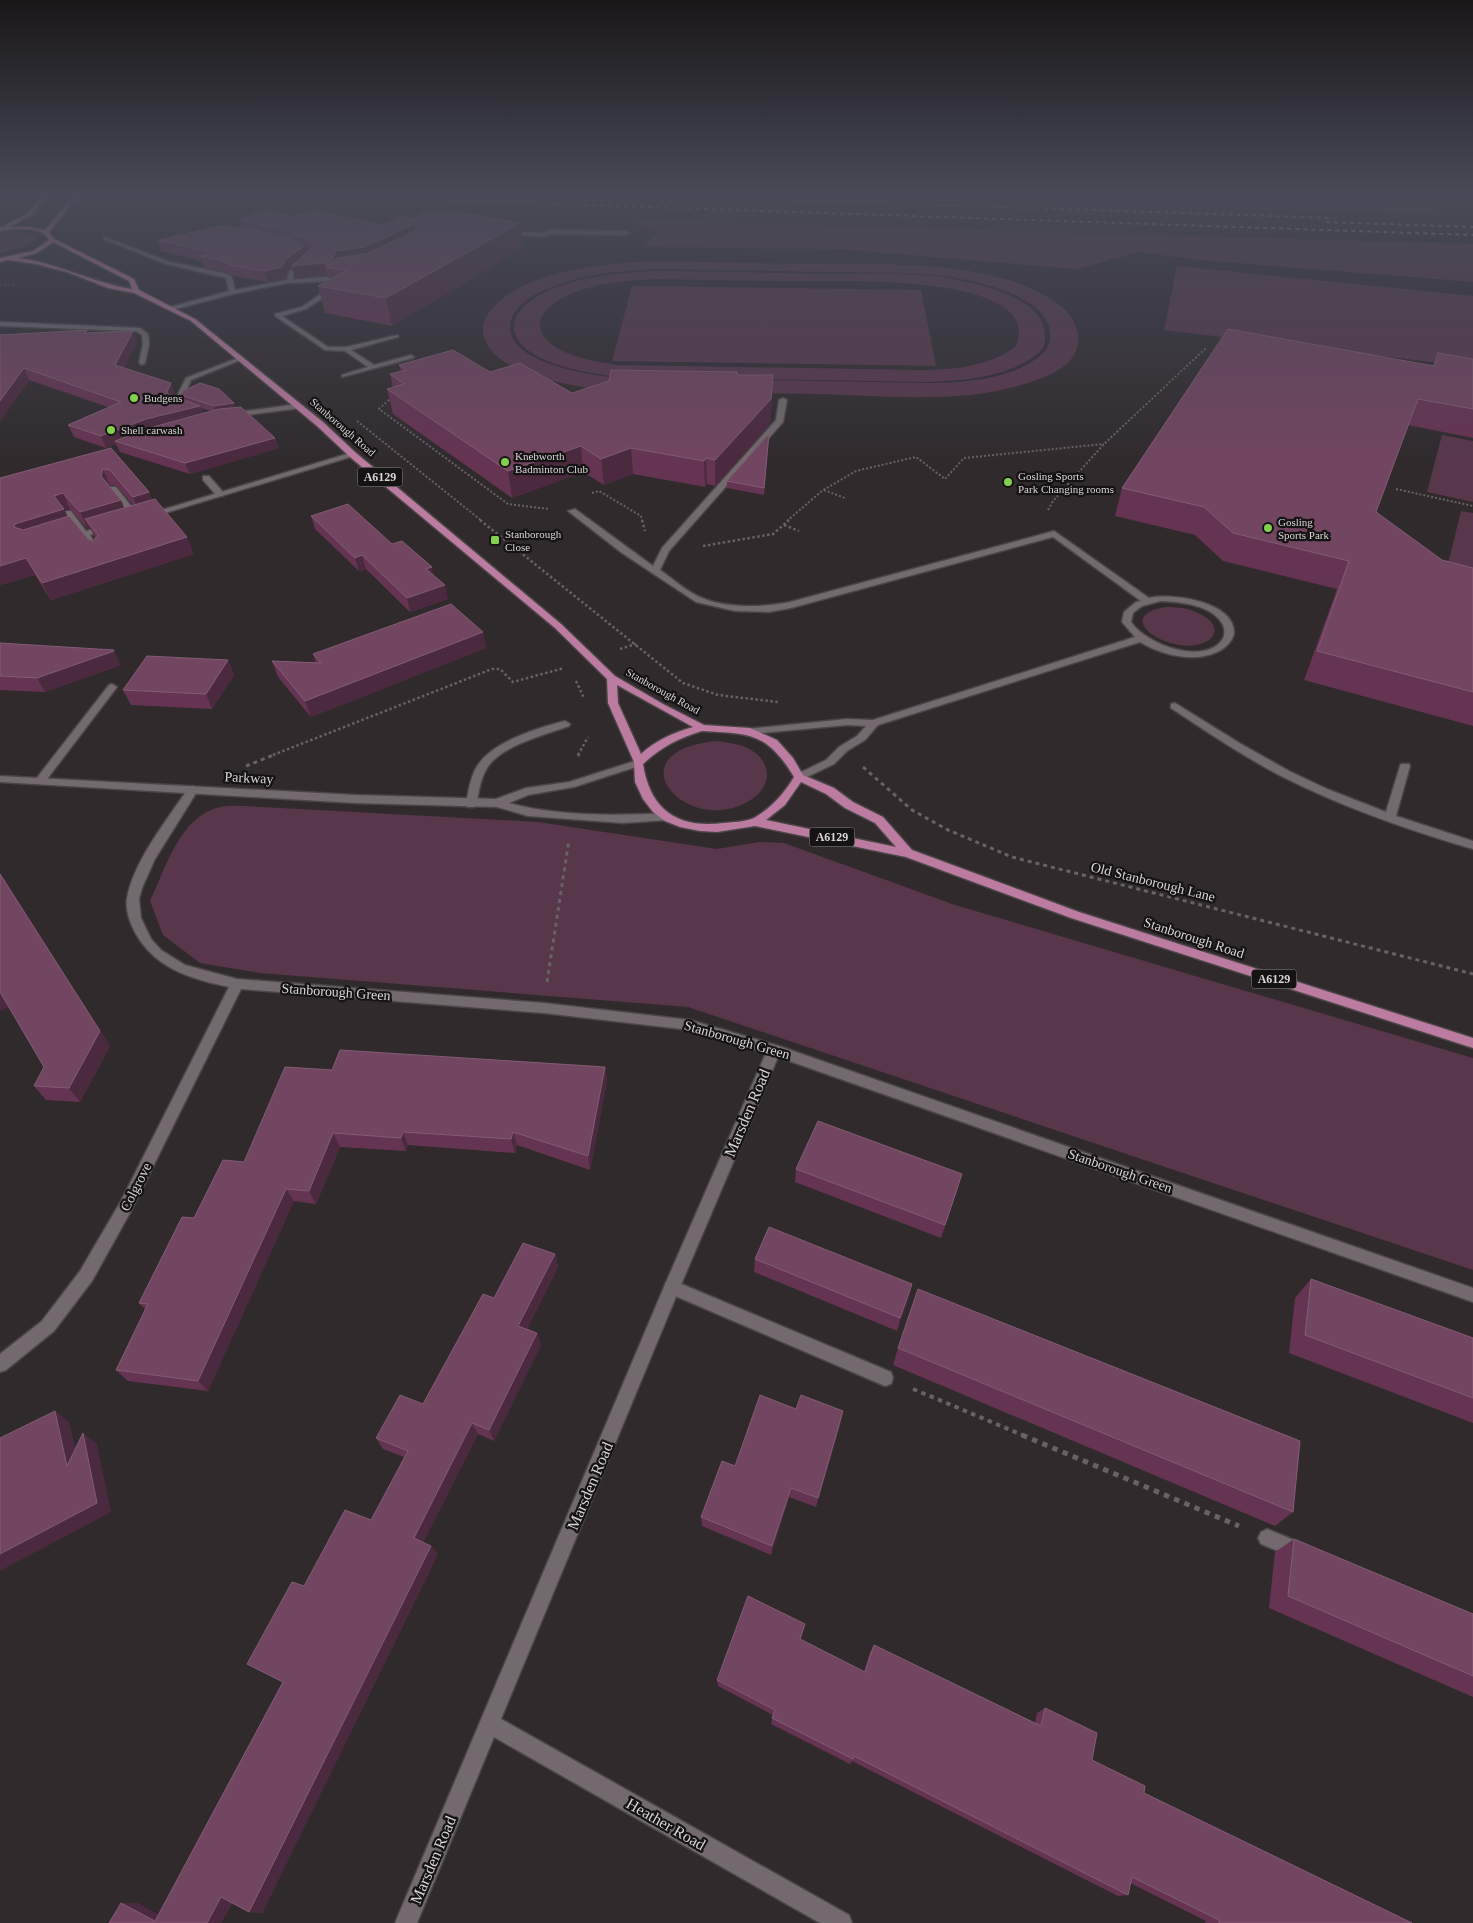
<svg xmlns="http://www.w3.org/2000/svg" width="1473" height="1923" font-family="'Times New Roman',serif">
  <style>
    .green { fill: #58374a; fill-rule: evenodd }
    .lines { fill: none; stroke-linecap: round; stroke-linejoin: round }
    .service-casing { stroke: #4a4547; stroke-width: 3 }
    .minor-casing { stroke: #4a4547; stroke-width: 3 }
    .tertiary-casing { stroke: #4a4547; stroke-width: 3 }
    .primary-casing { stroke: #4a4547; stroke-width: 3 }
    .path-far5 { stroke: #676264; stroke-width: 1; stroke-dasharray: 2 2; stroke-linecap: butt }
    .path-far4 { stroke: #676264; stroke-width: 2; stroke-dasharray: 2 2; stroke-linecap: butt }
    .path-far3 { stroke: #676264; stroke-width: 2.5; stroke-dasharray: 2.5 2.5; stroke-linecap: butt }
    .path-far2 { stroke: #676264; stroke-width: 3; stroke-dasharray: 4 4; stroke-linecap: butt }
    .path-far1 { stroke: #676264; stroke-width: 4; stroke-dasharray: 4.5 4.5; stroke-linecap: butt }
    .path { stroke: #676264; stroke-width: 5; stroke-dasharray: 5.5 5.5; stroke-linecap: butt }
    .service { fill: #726a6e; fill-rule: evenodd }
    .minor { fill: #726a6e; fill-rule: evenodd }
    .tertiary { fill: #726a6e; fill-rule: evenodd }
    .primary { fill: #bc7ba1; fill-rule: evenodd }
    .rail { stroke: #a49fa2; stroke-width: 2; stroke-dasharray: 4 4; stroke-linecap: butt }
    .wall { fill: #663453; fill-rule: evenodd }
    .shaded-wall { fill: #4b293e }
    .building { fill: #724561; stroke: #825c74 }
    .poi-dot { fill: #83d04e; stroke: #161315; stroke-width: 2 }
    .labels { text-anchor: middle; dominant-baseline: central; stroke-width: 4.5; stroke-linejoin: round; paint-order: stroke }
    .far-poi-label { font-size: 11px; fill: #d9d5d7; stroke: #161315; text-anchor: start }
    .far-street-label { font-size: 11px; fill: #d9d5d7; stroke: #161315 }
    .shield { fill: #161315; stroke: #9e9b9d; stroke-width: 1 }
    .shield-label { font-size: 12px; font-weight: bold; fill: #d9d5d7 }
    .street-label { font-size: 14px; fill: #d9d5d7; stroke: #161315 }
    .near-street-label { font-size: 16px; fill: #d9d5d7; stroke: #161315 }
  </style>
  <rect width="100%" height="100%" fill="#302a2d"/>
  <g class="green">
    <polygon points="790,194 1232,194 1437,207 1447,215"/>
    <polygon points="632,220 1473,244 1473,282 1200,260 1139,252 1077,269 838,249 643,247 658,232"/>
    <polygon points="15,232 25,232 36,237 36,240 25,247 0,253 0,233"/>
    <path d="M658,261C704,262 750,263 796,264C874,265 997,256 1061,306C1072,315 1080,329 1078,343C1076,364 1052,375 1034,381C967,405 890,396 820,394C747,393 674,393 601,390C568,385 490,374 483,333C481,317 495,304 506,296C546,268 611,263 658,261ZM657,269C719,270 781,271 843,272C884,273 927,271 967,280C994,286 1045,299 1050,331C1051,341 1049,349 1041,355C1012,380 962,383 925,383L609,377C583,373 511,363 510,327C510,314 521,303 531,297C569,275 615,271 657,269Z"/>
    <polygon points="1177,266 1473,296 1473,367 1164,330"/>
    <path d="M656,271C718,272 780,273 842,274C883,274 926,272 966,282C992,288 1045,301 1045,335C1046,343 1043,350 1037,354C1007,378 961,381 924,382L610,376C584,372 516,362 514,327C514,314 525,304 535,298C571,276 616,273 656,271ZM656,279C703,280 750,281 797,281C834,282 1046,271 1016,346C991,366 953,370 921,370L619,365C596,362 544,354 540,326C539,316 548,307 556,302C584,283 623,281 656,279Z"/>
    <polygon points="632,286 921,290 936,366 612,361"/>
    <polygon points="1442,435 1473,441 1473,502 1427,492"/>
    <polygon points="1461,511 1473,513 1473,587 1444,580"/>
    <path d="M1166,607C1178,607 1189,608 1200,614C1221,624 1219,641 1196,645C1164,651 1112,616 1166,607Z"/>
    <path d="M715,741C725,742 735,743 745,747C772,758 775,786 749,801C687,838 611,753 715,741Z"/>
    <path d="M247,806L538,822L717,849L759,842L784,843L955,905L1473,1058V1270L688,1007L260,973L200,963L163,935L150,901C166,868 179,817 220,807C228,805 239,806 247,806Z"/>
  </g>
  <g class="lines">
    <defs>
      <g id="service">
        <polygon points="548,230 626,231 629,233 626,235 549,234 543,237 501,233 504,231 542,233"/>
        <polygon points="327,277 341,281 340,287 306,309 282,316 328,347 346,347 398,335 398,337 351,350 374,365 411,355 414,357 413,358 342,377 342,375 368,367 345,351 325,350 275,316 275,314 302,307 336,283 327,281 290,283 288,280"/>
        <polygon points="0,322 140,328 148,334 149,344 145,363 142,365 139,363 143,344 142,335 136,331 0,326"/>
        <polygon points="238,358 243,359 191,380 181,403 189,405 189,409 174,406 173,404 186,378"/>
        <path d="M783,398L787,400L783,422L669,551L660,570C673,579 687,592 702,598C728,609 764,607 790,602L1054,531L1149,598C1171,593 1233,601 1234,632C1234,638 1229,644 1224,648C1200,665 1163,656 1140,642L878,725L865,740L847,751L834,764L803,779H795L794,777L795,775L826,760L839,747L857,736L866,726L847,725L750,734L745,731L746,729L847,719L873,720L1135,637L1122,622L1124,612L1136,602L1141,601L1053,537L791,608L769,612L735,611L696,602L622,553L568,511L575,509L653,566L662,548L776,420L779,400ZM1161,601C1181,602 1213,605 1223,625C1225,630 1225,636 1222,640C1203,666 1146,644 1131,622L1133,613L1142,606Z"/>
        <polygon points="298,404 301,404 301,408 231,417 227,415 231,413"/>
        <polygon points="203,476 209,476 223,492 223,496 217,496 203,480"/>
        <polygon points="110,487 116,487 140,517 140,521 134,521 110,491"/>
        <polygon points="112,684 117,687 44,783 36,783 35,781 36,779 109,685"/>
        <path d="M1175,703L1241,744L1289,771L1327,789L1386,812L1400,766L1401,764H1409L1410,766L1396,816L1473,841V849C1408,830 1342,807 1281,776C1243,756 1207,732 1171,708V704Z"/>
        <path d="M565,721L570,724L569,726C545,735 498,746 486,770C480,780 479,793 476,804L475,807H467L466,804C468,793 470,780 475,770C488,743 537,728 565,721Z"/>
        <polygon points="672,1280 891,1372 893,1378 891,1384 885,1386 666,1292 664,1287 666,1282"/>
        <polygon points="1267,1529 1306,1545 1309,1551 1306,1557 1300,1560 1261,1544 1258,1538 1261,1532"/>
      </g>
      <g id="minor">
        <polygon points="104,237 170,262 224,273 232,277 235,290 287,280 289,272 305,261 310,262 294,274 292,282 233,294 172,310 170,307 229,291 226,278 166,264 104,239"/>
        <polygon points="350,453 357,455 152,517 145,515"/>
        <polygon points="65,511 71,511 86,531 106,526 110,528 90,535 93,540 86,542 64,513"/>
        <path d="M193,786L198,790L155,859L142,888L139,899L141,918L151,939L161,950L185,965L237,979L544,1003L690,1020L779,1046L1473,1288V1302L778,1057L680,1287L501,1719L849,1915L852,1923H820L494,1737L417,1923H395L664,1287L766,1053L690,1030L544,1013L241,989L131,1211L92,1281L54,1331L6,1370L0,1372V1354L42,1321L80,1271L121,1201L229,987C192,979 156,969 136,934C130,923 125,910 127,898C134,860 168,819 189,787Z"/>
      </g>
      <path id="tertiary" d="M638,760L642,761L643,763L642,765L574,787L528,795L509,803C555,816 616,816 664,813L668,814L670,817L668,820L623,823L528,816L497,807L355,803L0,782V776L355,795L496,799L526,788L569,782Z"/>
      <path id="primary" d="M43,194H48L32,215L10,227H29L45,230L75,194H80L49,232L54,239L134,279L139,290L195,319L323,422L356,453L561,624L615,676L663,704L704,725L750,728L777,740L793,758L803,775L834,788L853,802L883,817L912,850L1079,912L1473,1038V1048L1071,918L906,857L755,826L717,832L700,831L680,827L665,821L653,812L643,799L635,782L634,762L608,703L607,679L555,628L350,457L317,426L191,321L134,293L108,288L67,272L36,264L8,260L0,262V258L33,251L49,240C41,225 14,229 0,231V227H5V225L28,213ZM53,242L129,281L132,289C93,283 58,263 18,258L37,253ZM617,685L693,727C673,733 656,740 641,754L618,703ZM702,731C750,734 767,732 794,777C784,794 771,808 754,818C745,822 734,822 724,823C678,829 650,810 643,764C661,747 679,738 702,731ZM801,782L826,794L845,808L875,823L896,847L766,820L785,805Z"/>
    </defs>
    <use href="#service" class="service-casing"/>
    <use href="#minor" class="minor-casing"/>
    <use href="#tertiary" class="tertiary-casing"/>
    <use href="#primary" class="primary-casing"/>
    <polyline class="path-far5" points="0,285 16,285"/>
    <g class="path-far4">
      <polyline points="392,397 379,409 508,504 549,509"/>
      <polyline points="357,421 482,521"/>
      <polyline points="1396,489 1473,506"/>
      <polyline points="824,490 845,498"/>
      <polyline points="592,493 599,491 641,516 642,521"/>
      <polyline points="1048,510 1053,501 1104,444 1206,348"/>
      <polyline points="787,521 823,490 856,471 916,457 945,479 964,458 1104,444"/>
    </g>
    <g class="path-far3">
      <polyline points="480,520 683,683 718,695 778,702"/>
      <polyline points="642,520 645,531"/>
      <polyline points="784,525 799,531"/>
      <polyline points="703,546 773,534 789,520"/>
      <polyline points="620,649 636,644"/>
      <polyline points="576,681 584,698"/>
      <polyline points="273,755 492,669 500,669 513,682 564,668"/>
      <polyline points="578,755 588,737"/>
    </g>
    <g class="path-far2">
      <polyline points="578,756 579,754"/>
      <polyline points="246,766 276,754"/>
      <polyline points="863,767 912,810 948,830 1012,857 1473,974"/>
      <polyline points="547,982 569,840"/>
    </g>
    <polyline class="path-far1" points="913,1389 1025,1436"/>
    <polyline class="path" points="1022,1435 1239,1526"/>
    <use href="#service" class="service"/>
    <use href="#minor" class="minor"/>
    <use href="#tertiary" class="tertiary"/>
    <use href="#primary" class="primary"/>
    <g class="rail">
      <polyline points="264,194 1473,235"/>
      <polyline points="613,194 1333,218"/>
      <polyline points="1326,222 1473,227"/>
    </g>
  </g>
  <g class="wall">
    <polygon points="1376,194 1473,194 1473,202 1379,198"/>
    <path d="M402,216L523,248L392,326L325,313L318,286L330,279L329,276L327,275L295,278L292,267L288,271L285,278L268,282L233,276L224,271L204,267L202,261L161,251L158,240L241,228L239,220L293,217L382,225ZM304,248L309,250L306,253Z"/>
    <path d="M89,333L137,342L124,368L171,383L175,395L174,397L183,400L181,395L236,407L275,438L279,448L190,474L120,452L116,444L106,448L74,437L68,425L108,407L29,380L0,421V335ZM201,408L211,411L203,414Z"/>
    <polygon points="1438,353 1473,359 1473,438 1408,425 1376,512 1442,560 1473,568 1473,726 1304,680 1337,589 1223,561 1195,535 1115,516 1122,488 1433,366"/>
    <polygon points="399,365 490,372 572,393 737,375 772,400 770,424 715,486 707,484 705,487 633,474 604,485 583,472 512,498 393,414 387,389 393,388 390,374 401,371"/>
    <polygon points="769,434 764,495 727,488 727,481"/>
    <path d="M111,448L149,492L152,500L194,554L51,600L35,575L0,585V478ZM110,485L117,486L133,505L124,508L110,486ZM70,509L88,529L90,528L95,538L93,541L88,539L67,516L65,511Z"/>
    <polygon points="311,516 392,544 448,599 410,612 366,569 359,571 315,529"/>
    <polygon points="483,632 486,648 311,717 278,677 272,661 316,663 313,654"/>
    <polygon points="0,643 121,664 121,665 45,692 0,690"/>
    <polygon points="228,660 234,675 212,709 131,705 123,690"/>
    <polygon points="0,873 110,1046 80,1102 46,1100 34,1086 44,1067 9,1007 0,1011"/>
    <polygon points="605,1067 607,1081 590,1170 517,1145 515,1153 408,1145 406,1151 340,1147 316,1204 294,1201 208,1391 128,1381 116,1370 145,1309 139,1303 194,1218 244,1162 332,1070"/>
    <polygon points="796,1169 958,1188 941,1238 795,1182"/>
    <polygon points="555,1254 558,1267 527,1329 537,1333 541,1345 494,1441 478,1434 423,1542 438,1554 262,1913 249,1912 232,1903 221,1923 109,1923 137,1903 158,1915 283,1682 247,1664 304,1586 371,1520 404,1457 383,1449 376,1438 423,1404 494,1298"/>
    <polygon points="755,1259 912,1284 909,1297 897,1331 754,1272"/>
    <polygon points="1311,1279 1473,1338 1473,1423 1289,1353 1295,1298"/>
    <polygon points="898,1348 1293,1512 1275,1526 893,1365"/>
    <polygon points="796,1409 841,1422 816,1507 789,1497 771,1555 702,1526 701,1517 735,1466"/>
    <polygon points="1294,1539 1473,1614 1473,1697 1269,1608 1275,1552"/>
    <polygon points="805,1624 800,1640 864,1672 870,1652 874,1645 1035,1723 1037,1713 1045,1708 1092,1760 1144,1793 1412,1923 1205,1923 1206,1921 1130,1883 1128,1895 1118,1896 852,1761 850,1764 771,1724 773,1715 718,1686 717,1680"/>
  </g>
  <g class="shaded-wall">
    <polygon points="520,223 523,248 392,326 386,298"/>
    <polygon points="414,224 419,249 347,270 329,265 335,251"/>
    <polygon points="304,246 306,256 324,263 327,275 295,278 292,267 288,271 285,278 268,282 264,271 285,260"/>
    <polygon points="133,331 137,342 120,376 115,365"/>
    <polygon points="24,368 29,380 0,421 0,401"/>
    <polygon points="773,375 772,400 770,424 715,486 715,460"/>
    <polygon points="171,383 175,395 171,403 167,392"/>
    <polygon points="234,403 237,410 216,413 214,406"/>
    <polygon points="200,406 204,418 115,441 116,444 106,448 101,436 146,419"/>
    <polygon points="275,438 279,448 190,474 185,463"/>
    <polygon points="581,446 583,472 512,498 508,471"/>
    <polygon points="631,448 633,474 604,485 601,459"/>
    <polygon points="706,458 707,484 705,487 704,461"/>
    <polygon points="103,469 110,485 109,492 101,476"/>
    <polygon points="149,492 156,509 140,513 133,497"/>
    <polygon points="63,493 70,509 65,511 72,526 23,541 14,527 15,524 54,496"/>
    <polygon points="121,500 128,517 85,519 90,528 88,529 80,512"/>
    <polygon points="187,537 194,554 51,600 42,583"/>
    <polygon points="362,555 366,569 359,571 355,558"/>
    <polygon points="26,558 35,575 0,585 0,566"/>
    <polygon points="432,567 435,581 426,569"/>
    <polygon points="445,585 448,599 410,612 407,598"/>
    <polygon points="483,632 486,648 311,717 305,701"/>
    <polygon points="114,650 121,665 45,692 37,678"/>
    <polygon points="228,660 234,675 212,709 206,694"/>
    <polygon points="0,873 110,1046 80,1102 69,1088"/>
    <polygon points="0,992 11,1006 0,1011"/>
    <polygon points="605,1067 607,1081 590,1170 588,1156"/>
    <polygon points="403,1132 408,1145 406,1151 401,1138"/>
    <polygon points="513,1132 517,1145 515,1153 511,1139"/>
    <polygon points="333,1133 340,1147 316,1204 309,1191"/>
    <polygon points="286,1189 294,1201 208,1391 198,1381"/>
    <polygon points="555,1254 558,1267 523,1338 518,1326"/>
    <polygon points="912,1284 909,1297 897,1331 900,1318"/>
    <polygon points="537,1333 541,1345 494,1441 489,1430"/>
    <polygon points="55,1411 69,1422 82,1476 67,1466"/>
    <polygon points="843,1411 841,1422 816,1507 818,1498"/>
    <polygon points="472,1423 478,1434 421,1547 414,1538"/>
    <polygon points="83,1433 97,1444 111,1512 0,1571 0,1554 97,1503"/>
    <polygon points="791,1488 789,1497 771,1555 772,1546"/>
    <polygon points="431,1546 438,1554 262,1913 249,1912"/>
    <polygon points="221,1897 234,1898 221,1923 207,1923"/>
    <polygon points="121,1903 137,1903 170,1922 155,1921"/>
  </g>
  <g class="building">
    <polygon points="266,210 293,217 313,210 382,225 337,245 335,251 335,254 329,265 324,263 292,266 316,244 286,230 239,220"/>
    <polygon points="428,211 457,212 520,223 386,298 318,286 347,270 327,267 337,258 369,253 421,228 422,225 414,224 365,247 335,251 337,245 402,216 412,219"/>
    <polygon points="225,225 282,236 304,246 285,260 282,267 264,271 230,265 221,260 200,256 212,253 158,240"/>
    <polygon points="1228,329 1434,366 1438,353 1473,359 1473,409 1418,399 1376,512 1442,560 1473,568 1473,692 1317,651 1349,561 1233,533 1204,507 1122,488"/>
    <polygon points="87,330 85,333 133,331 115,365 171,383 167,392 168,394 200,406 146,419 101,436 68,425 121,402 24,368 0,401 0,335"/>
    <polygon points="453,350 490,372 520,363 572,393 609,381 611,370 737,372 737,375 773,375 771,399 715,460 706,458 704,461 631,448 601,459 581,446 508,471 387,389 404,384 390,374 406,370 399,365"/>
    <polygon points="200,383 219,389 234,403 214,406 181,395 183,391"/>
    <polygon points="241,407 275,438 185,463 115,441 153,427 219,409"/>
    <polygon points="769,434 764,488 727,481"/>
    <polygon points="111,448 149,492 133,497 110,470 103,469 101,476 121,500 80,512 63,493 54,496 64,509 15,524 14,527 23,530 69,516 88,539 93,541 98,535 85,519 155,499 187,537 42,583 26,558 0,566 0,478"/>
    <polygon points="348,504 392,544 402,541 432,567 426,569 445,585 407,598 362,555 355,558 311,516"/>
    <polygon points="451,604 483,632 305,701 272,661 321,663 313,654"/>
    <polygon points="0,643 114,650 114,651 37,678 0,676"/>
    <polygon points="147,656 228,660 206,694 123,690"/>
    <polygon points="0,874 100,1031 69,1088 34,1086 44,1067 0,992"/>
    <polygon points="340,1050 605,1067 588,1156 513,1132 511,1139 403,1132 401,1138 333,1133 309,1191 286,1189 198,1381 116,1370 148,1304 139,1303 182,1217 194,1218 223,1160 244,1162 285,1067 332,1070"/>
    <polygon points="818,1121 962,1174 945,1225 796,1169"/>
    <polygon points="769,1227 912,1284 900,1318 755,1259"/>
    <polygon points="523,1243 555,1254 518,1326 537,1333 489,1430 472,1423 414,1538 431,1546 249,1912 221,1897 207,1923 109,1923 121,1903 155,1921 283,1682 247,1664 292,1582 304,1586 345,1510 371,1520 408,1451 376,1438 400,1395 423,1404 483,1294 494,1298"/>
    <polygon points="1311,1279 1473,1338 1473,1398 1305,1335"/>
    <polygon points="918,1289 1300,1441 1293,1512 898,1348"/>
    <polygon points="760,1395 796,1409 801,1395 843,1411 818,1498 791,1488 772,1546 701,1517 722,1461 735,1466"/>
    <polygon points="55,1411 67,1466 83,1433 97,1503 0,1554 0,1438"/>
    <polygon points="1294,1539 1473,1614 1473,1676 1288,1596"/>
    <polygon points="748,1596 805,1624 800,1639 865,1672 874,1645 1041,1726 1045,1708 1097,1733 1092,1760 1145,1786 1144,1793 1412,1923 1219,1923 1219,1920 1132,1877 1128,1895 854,1756 853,1759 772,1718 775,1710 717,1680"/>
  </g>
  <linearGradient id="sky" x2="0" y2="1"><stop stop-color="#1a1719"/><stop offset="0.42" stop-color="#484a57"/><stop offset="1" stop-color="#484a57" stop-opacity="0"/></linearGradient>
  <rect width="1473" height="463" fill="url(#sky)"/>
  <g class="poi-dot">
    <circle cx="134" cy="398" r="5"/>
    <circle cx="111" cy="430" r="5"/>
    <circle cx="505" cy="462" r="5"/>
    <circle cx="1008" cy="482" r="5"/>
    <circle cx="1268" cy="528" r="5"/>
    <rect x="490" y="535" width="10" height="10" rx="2.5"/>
  </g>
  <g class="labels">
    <g class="far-poi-label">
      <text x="144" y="398">Budgens</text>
      <text x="121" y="430">Shell carwash</text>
      <text x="515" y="456">Knebworth<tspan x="515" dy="13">Badminton Club</tspan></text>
      <text x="1018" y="476">Gosling Sports<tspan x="1018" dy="13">Park Changing rooms</tspan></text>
      <text x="1278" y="522">Gosling<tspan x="1278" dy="13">Sports Park</tspan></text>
      <text x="505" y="534">Stanborough<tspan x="505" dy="13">Close</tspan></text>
    </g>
    <g class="far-street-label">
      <text transform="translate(343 427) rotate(41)">Stanborough Road</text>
      <text transform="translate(663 691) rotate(29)">Stanborough Road</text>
    </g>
    <g class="shield">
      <rect x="357.5" y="467.5" width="45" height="19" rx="4"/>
      <rect x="809.5" y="827.5" width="45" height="19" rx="4"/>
      <rect x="1251.5" y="969.5" width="45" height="19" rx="4"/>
    </g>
    <g class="shield-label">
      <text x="380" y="477">A6129</text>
      <text x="832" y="837">A6129</text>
      <text x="1274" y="979">A6129</text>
    </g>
    <g class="street-label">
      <text transform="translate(249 778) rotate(3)">Parkway</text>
      <text transform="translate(1153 882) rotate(14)">Old Stanborough Lane</text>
      <text transform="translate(1194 938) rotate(18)">Stanborough Road</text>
      <text transform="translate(336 992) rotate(4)">Stanborough Green</text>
      <text transform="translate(737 1040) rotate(16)">Stanborough Green</text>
      <text transform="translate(1120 1171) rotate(19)">Stanborough Green</text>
      <text transform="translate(136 1187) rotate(-63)">Colgrove</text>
    </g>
    <g class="near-street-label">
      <text transform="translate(747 1113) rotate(-67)">Marsden Road</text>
      <text transform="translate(590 1486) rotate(-67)">Marsden Road</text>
      <text transform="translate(666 1824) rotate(30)">Heather Road</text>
      <text transform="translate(433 1860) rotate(-67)">Marsden Road</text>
    </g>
  </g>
</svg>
